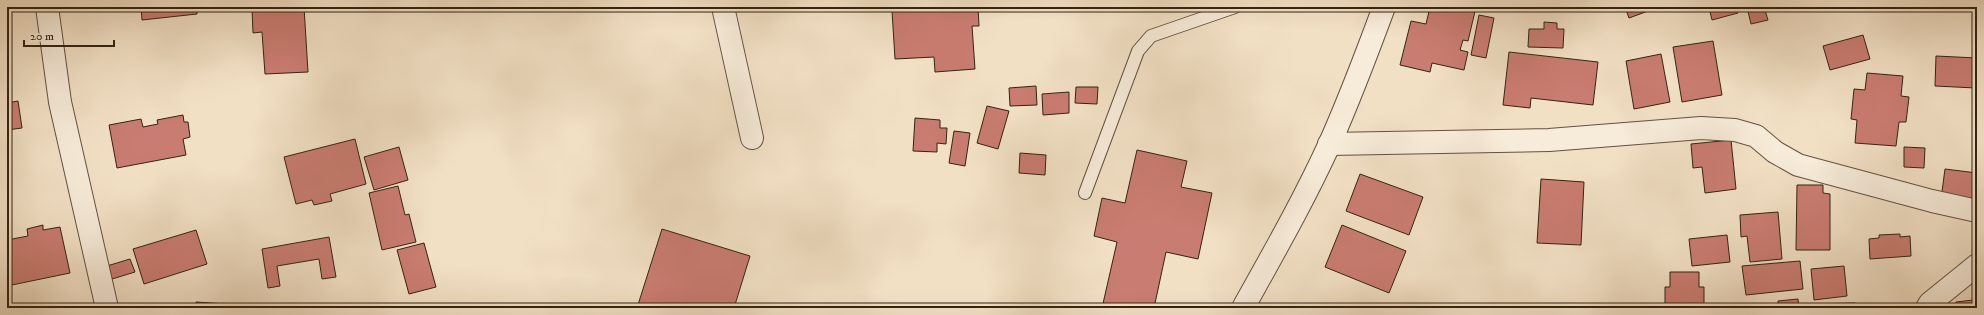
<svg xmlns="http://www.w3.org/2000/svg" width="1984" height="315" font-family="'IM FELL DW Pica',serif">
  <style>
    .building { fill: #c97c71; stroke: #332312 }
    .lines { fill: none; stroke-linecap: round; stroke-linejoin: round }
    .lane-casing { stroke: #63523f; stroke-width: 14 }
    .street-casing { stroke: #63523f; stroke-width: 24 }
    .lane { stroke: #f7ebd9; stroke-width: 12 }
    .street { stroke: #f7ebd9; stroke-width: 22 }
  </style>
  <rect width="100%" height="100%" fill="#f2e0c5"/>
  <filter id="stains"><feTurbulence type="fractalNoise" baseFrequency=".005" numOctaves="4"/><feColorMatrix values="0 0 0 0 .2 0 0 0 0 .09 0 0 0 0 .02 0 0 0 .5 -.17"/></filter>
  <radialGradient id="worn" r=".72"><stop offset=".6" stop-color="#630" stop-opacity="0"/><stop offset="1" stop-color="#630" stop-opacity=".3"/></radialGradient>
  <g class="building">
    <polygon points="141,7 197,7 197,14 142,20"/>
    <polygon points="286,7 304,7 308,72 265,74 262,32 253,33 252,9"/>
    <polygon points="940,7 978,7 979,26 972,26 975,69 935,72 934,57 895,59 892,11"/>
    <polygon points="1430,7 1476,7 1468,41 1463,40 1460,50 1468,52 1464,70 1432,63 1430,72 1400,65 1411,21 1426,24"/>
    <polygon points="1625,7 1659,7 1629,18"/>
    <polygon points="1709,7 1736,7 1738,13 1712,20"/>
    <polygon points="1747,7 1764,7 1768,20 1751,24"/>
    <polygon points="1479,15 1494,18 1486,58 1471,55"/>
    <polygon points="1544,22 1557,23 1557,29 1564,29 1563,48 1528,47 1529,29 1544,29"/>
    <polygon points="1863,35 1870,59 1830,70 1823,46"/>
    <polygon points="1713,41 1722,95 1682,102 1673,47"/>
    <polygon points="1509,52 1598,62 1593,105 1531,98 1530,108 1503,105"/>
    <polygon points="1661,54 1670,102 1634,109 1626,61"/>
    <polygon points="1936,56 1977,58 1976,88 1935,86"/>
    <polygon points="1867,73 1903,76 1901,96 1909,97 1906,122 1899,122 1896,146 1855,143 1857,120 1851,119 1854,89 1865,90"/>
    <polygon points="1036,86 1037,105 1010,106 1009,88"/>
    <polygon points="1076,87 1098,87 1097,104 1075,103"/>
    <polygon points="1069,92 1069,113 1043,115 1042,94"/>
    <polygon points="18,101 22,128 7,130 7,103"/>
    <polygon points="987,106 1009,111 998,149 977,143"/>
    <polygon points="183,115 184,122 188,122 190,137 183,139 186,155 117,168 109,125 141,119 143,127 158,124 157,120"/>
    <polygon points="915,118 940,120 940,128 947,128 946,144 937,143 937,152 913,151"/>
    <polygon points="954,131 970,133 965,166 949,163"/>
    <polygon points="355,139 366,184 330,194 332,201 314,205 312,200 296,204 284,157"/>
    <polygon points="1731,140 1736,189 1705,193 1702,167 1693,168 1691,144"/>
    <polygon points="399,147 408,180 374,190 364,157"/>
    <polygon points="1904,147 1925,148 1924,168 1904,167"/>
    <polygon points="1137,150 1187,161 1181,187 1212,193 1198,259 1166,252 1154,308 1102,308 1117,242 1094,236 1102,198 1125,203"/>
    <polygon points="1020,153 1046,155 1045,175 1019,173"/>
    <polygon points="1945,169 1977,173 1977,204 1941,199"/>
    <polygon points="1360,174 1423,197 1409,235 1346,211"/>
    <polygon points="1541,179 1584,182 1581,245 1537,243"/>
    <polygon points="1797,185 1823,185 1823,193 1830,194 1830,250 1796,250"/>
    <polygon points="398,186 405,215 409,214 416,242 382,250 369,193"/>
    <polygon points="1778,212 1782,259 1750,262 1747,236 1741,237 1740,215"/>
    <polygon points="43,225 43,230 60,227 70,273 7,286 7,240 28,236 27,229"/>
    <polygon points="1342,225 1406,251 1389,293 1325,267"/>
    <polygon points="662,229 750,256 734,308 637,308"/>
    <polygon points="196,230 207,264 144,284 133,249"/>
    <polygon points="1900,234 1900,237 1910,236 1911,256 1870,259 1869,239 1879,238 1879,235"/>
    <polygon points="1727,235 1730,262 1692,266 1689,239"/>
    <polygon points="329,237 336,277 322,279 319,259 277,266 280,286 268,288 262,249"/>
    <polygon points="424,243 436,287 409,294 397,250"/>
    <polygon points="130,259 135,272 112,279 107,266"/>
    <polygon points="1800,261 1803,289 1746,295 1742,266"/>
    <polygon points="1844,266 1847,296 1814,300 1811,269"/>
    <polygon points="1670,272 1699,272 1699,287 1704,287 1704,308 1665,308 1665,287 1670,287"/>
    <polygon points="1798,299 1799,308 1778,308 1778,301"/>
    <polygon points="1973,300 1974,308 1956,308 1956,302"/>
    <polygon points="196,302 242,305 242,308 196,308"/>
    <polygon points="1855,303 1855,308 1813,308 1813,304"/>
    <polygon points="569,304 620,307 620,308 568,308"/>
  </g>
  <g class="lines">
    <defs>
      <polyline id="lane" points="1085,193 1138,51 1151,36 1235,7"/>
      <g id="street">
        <polyline points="47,7 60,102 107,308"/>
        <polyline points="723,7 752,138"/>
        <polyline points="1329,144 1549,140 1701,128 1735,130 1756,136 1775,152 1798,165 1932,201 1977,211"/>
        <path d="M1243,308C1273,254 1304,200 1330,143C1350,98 1367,53 1384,7"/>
        <polyline points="1927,308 1930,303 1977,265"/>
      </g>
    </defs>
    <use href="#lane" class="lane-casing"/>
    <use href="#street" class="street-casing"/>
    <use href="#lane" class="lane"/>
    <use href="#street" class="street"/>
  </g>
  <rect width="1984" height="315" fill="none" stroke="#f2e0c5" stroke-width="24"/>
  <rect x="8" y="8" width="1968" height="299" fill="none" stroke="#332312" stroke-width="2"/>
  <rect x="12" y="12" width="1960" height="291" fill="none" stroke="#332312"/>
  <path d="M24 40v6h90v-6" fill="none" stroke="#332312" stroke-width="2"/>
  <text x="30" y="40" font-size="12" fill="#332312" stroke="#f7ebd9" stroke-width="3" paint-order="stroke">20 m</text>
  <rect width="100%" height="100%" filter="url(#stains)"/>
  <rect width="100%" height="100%" fill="url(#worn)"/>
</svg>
